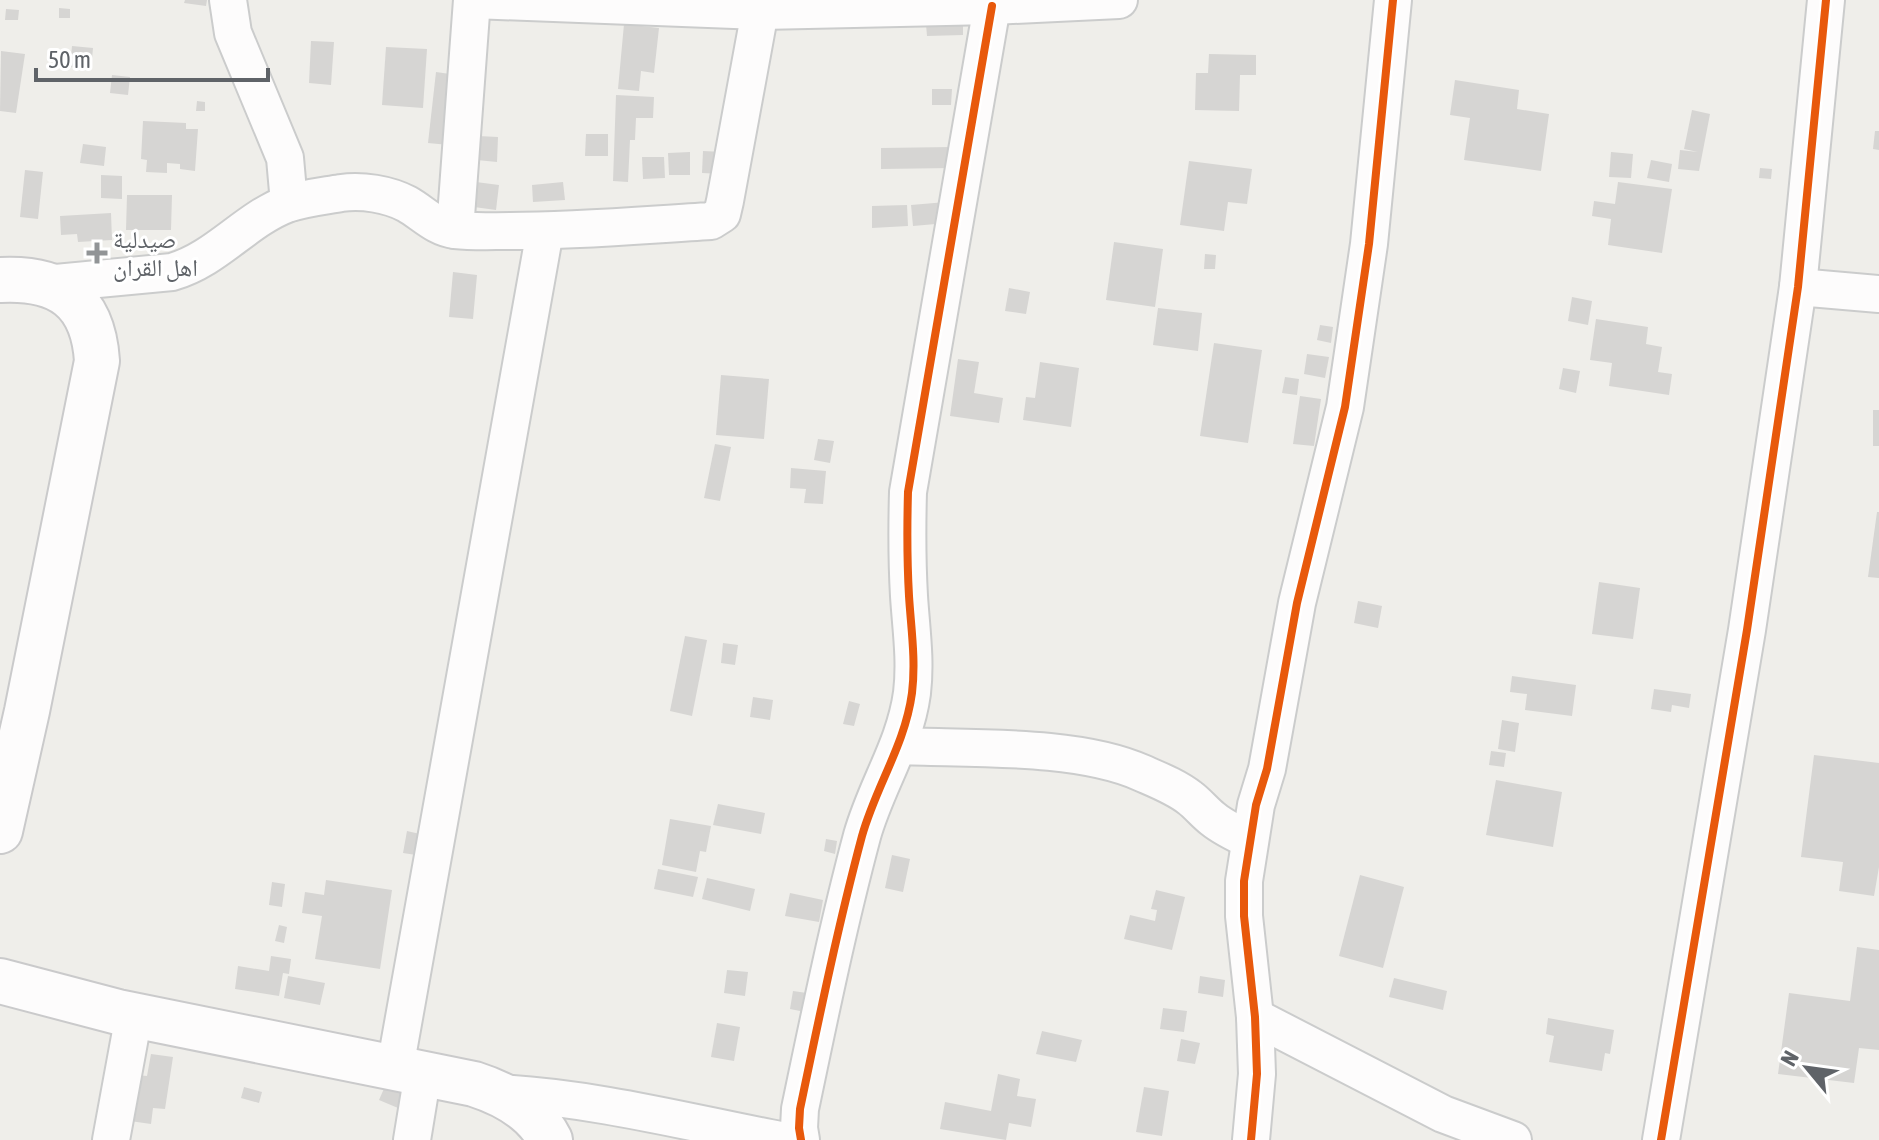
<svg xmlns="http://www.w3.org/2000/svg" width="1879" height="1140" font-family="'Asap Condensed','Noto Naskh Arabic',sans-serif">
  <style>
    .building { fill: #d6d5d3 }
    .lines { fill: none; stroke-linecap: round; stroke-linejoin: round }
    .street-casing { stroke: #cbcccc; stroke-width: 40 }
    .secondary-casing { stroke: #cacacb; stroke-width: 48 }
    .street { stroke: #fdfcfc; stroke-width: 36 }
    .secondary { stroke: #fdfcfc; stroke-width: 44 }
    .cycleway-casing { stroke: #fff; stroke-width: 13 }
    .cycleway { stroke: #e8590c; stroke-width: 8 }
    .poi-dot { fill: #919496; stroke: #fff; stroke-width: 3 }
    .labels { text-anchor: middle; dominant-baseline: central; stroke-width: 6; stroke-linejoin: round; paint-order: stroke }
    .poi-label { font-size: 24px; fill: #5f6368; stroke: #fff; text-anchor: start }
  </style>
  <rect width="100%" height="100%" fill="#efeeea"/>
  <g class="building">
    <polygon points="185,0 207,0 206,6 184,3"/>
    <polygon points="59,8 70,9 70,18 59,18"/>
    <polygon points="6,9 19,10 18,20 5,20"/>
    <polygon points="963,23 963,35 927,36 926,24"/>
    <polygon points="624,24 659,28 654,73 641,71 639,91 618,89"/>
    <polygon points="311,41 334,42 331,85 309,83"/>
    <polygon points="72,46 93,48 91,70 70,67"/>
    <polygon points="386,47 427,49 423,108 382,105"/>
    <polygon points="1,51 25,54 16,113 0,111"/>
    <polygon points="1209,54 1256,55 1256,75 1240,75 1239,111 1195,110 1196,73 1208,73"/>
    <polygon points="436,72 457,75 449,145 428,143"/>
    <polygon points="112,75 130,77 128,95 110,93"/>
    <polygon points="1455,80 1519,90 1517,109 1549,114 1541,171 1464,160 1470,118 1450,115"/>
    <polygon points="932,89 952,89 951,105 932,105"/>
    <polygon points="616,95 654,97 653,118 636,118 635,140 630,140 628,182 613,181"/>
    <polygon points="197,101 205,102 205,111 196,111"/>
    <polygon points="1692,110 1710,114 1699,171 1678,169 1680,150 1698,152 1684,149"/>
    <polygon points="143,121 186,123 186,129 198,129 195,171 180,169 180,164 167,163 167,173 146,172 147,160 141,159"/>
    <polygon points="1875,131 1879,131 1879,150 1873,149"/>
    <polygon points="586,134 608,134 608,156 585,156"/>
    <polygon points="478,136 498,137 497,162 477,160"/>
    <polygon points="83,144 106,147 104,166 80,163"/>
    <polygon points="952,147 952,168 881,169 881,148"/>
    <polygon points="703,151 723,152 722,174 702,173"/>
    <polygon points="690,152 690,175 669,175 668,153"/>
    <polygon points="1611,152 1633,154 1631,178 1609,177"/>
    <polygon points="642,157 664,157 665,178 643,179"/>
    <polygon points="1651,160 1672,164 1669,182 1647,178"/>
    <polygon points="1189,161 1252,169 1247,204 1228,202 1224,231 1180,225"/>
    <polygon points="1760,168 1772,169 1771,179 1759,178"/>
    <polygon points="25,170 43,172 38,219 20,217"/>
    <polygon points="101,175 122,176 122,199 101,198"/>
    <polygon points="476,182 499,185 496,210 474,207"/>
    <polygon points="563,182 565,200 533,202 532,185"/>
    <polygon points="1618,182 1672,189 1662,253 1608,245 1611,219 1592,216 1594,201 1615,204"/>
    <polygon points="127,195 172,195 171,230 126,230"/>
    <polygon points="946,202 947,223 913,226 911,205"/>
    <polygon points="907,205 908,226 872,228 872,206"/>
    <polygon points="111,213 112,240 78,242 77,234 61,235 60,216"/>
    <polygon points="1114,242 1163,249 1155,307 1106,300"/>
    <polygon points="1205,254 1216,255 1215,269 1204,269"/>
    <polygon points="453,272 477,275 473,319 449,317"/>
    <polygon points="1009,288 1030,292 1026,314 1005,311"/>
    <polygon points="1572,297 1592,301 1588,325 1568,321"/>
    <polygon points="1158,308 1202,313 1198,351 1153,345"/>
    <polygon points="1596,319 1648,327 1646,344 1662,347 1658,372 1672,374 1669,395 1609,386 1612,363 1590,360"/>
    <polygon points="1320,325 1333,327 1331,343 1317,340"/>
    <polygon points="1214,343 1262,350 1248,443 1200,436"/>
    <polygon points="1307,354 1329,357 1325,378 1304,374"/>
    <polygon points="958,359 979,362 974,393 1003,398 999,423 950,416"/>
    <polygon points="1040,362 1079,368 1071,427 1023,420 1026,397 1035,398"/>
    <polygon points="1563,368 1580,371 1576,393 1559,389"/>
    <polygon points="721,375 769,379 764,439 716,435"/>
    <polygon points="1285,377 1299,379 1297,395 1282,393"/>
    <polygon points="1300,396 1321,399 1314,446 1293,444"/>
    <rect x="1873" y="410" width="6" height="36"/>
    <polygon points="818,439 834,441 830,463 814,460"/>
    <polygon points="715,444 731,447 720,501 704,498"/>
    <polygon points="791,468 826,471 823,504 804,503 806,489 790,488"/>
    <polygon points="1877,512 1879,512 1879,578 1868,577"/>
    <polygon points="1599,582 1640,588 1633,639 1592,634"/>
    <polygon points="1358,601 1382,606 1378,628 1354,623"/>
    <polygon points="685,636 707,640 692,716 670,711"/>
    <polygon points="723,643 738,645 735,665 721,663"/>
    <polygon points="1512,676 1576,685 1572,716 1525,710 1527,694 1510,692"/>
    <polygon points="1654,689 1691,694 1689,708 1672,705 1671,712 1651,709"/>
    <polygon points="753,697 773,700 770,720 750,717"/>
    <polygon points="849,701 860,704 854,726 843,724"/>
    <polygon points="1502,720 1519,723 1515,752 1498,749"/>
    <polygon points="1491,751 1506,753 1504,767 1489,765"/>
    <polygon points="1814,755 1879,763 1879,867 1874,896 1839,891 1843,862 1801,857"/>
    <polygon points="1496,780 1562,792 1553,847 1486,835"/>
    <polygon points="718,804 765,813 761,834 713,825"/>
    <polygon points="670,819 711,826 706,852 700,851 696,872 662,865"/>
    <polygon points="407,831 420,834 416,855 403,853"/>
    <polygon points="826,839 837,841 835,854 824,851"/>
    <polygon points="892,855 910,859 903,892 885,888"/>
    <polygon points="658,869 698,877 693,897 654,889"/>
    <polygon points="1360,875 1404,887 1383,968 1339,956"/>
    <polygon points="707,878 755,889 750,911 702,899"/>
    <polygon points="326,880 392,890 380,969 315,959 322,916 302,913 305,892 324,895"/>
    <polygon points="272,882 285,884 282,907 269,905"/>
    <polygon points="1156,890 1185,897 1172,950 1124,939 1130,915 1155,921 1157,910 1151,909"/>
    <polygon points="790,893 823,900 819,922 785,916"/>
    <polygon points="279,925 287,927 284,943 275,941"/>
    <polygon points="1857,947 1879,950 1879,1050 1859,1048 1854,1083 1778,1074 1789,993 1850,1001"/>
    <polygon points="271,956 291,959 289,974 283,973 279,996 235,989 238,966 269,971"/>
    <polygon points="727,970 748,972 745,996 724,993"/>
    <polygon points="288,976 325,983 320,1005 284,998"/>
    <polygon points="1200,976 1225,980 1223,997 1198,993"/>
    <polygon points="1394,978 1447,991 1443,1010 1389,997"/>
    <polygon points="793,991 807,993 805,1012 790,1009"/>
    <polygon points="1163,1008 1187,1011 1184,1032 1160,1029"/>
    <polygon points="1548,1018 1614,1030 1610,1054 1605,1053 1602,1071 1549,1062 1554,1036 1546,1034"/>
    <polygon points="717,1023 740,1027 734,1061 711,1057"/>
    <polygon points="1042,1031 1082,1040 1076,1062 1036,1054"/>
    <polygon points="1181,1039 1200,1043 1195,1064 1177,1061"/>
    <polygon points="151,1054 173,1057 165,1109 153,1108 151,1124 130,1121 137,1075 147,1076"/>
    <polygon points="998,1074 1020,1079 1017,1096 1036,1099 1031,1127 1009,1123 1006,1140 940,1129 945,1102 991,1111"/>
    <polygon points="386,1084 405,1091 398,1108 379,1100"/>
    <polygon points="244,1087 262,1092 259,1103 241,1098"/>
    <polygon points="1144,1087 1169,1091 1162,1136 1136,1132"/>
  </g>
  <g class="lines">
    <defs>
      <g id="street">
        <polyline points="228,0 233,33 285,158 289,203"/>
        <polyline points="473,0 760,11 992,6 1119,0"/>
        <polyline points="455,230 472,0"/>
        <path d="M45,284L172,272C217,259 245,220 287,204C304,198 324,196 341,193C362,190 388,194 407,204C423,213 436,228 455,230C473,232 492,231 510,231C577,231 644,225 711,221L722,214L725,201L762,0"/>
        <polyline points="1798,287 1879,294"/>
        <path d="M900,746C970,749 1078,744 1142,773C1158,780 1176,787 1190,798C1198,804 1205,813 1213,819C1224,828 1237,834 1250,840"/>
        <polyline points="1255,1017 1443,1114 1513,1140"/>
        <polyline points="395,1068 545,231"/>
        <path d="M499,1093C594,1098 687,1122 780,1140"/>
        <polyline points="111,1140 134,1015"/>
        <polyline points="412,1140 423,1073"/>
        <path d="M801,1140L799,1128L800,1109C819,1018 838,926 862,836C876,786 905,745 912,693C916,660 911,628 909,596C907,561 907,527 908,492L992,6"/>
        <polyline points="1251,1140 1257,1074 1255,1017 1244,916 1244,881 1256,805 1267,769 1297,603 1345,407 1369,244 1393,0"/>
        <polyline points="1661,1140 1747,630 1798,287 1826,0"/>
      </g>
      <g id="secondary">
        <path d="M0,280C59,277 93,299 97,361L27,711L0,831"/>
        <path d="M0,981L118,1012L474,1084C505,1094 535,1110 550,1140"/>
      </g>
    </defs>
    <use href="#street" class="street-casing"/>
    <use href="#secondary" class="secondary-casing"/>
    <use href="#street" class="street"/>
    <use href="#secondary" class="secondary"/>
    <defs>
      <g id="cycleway">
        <path d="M801,1140L799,1128L800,1109C819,1018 838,926 862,836C876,786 905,745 912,693C916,660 911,628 909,596C907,561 907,527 908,492L992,6"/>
        <polyline points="1251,1140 1257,1074 1255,1017 1244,916 1244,881 1256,805 1267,769 1297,603 1345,407 1369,244 1393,0"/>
        <polyline points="1661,1140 1747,630 1798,287 1826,0"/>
      </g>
    </defs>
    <use href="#cycleway" class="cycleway-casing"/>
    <use href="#cycleway" class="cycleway"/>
  </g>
  <path class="poi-dot" d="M93 241h8v8h8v8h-8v8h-8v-8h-8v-8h8z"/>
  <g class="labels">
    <g class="poi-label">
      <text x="113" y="239">صيدلية<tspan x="113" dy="28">اهل القران</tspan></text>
    </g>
  </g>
  <g transform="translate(1807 1068) rotate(299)" stroke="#ffffff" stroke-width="6" paint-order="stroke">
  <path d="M0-6L14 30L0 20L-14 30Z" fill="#5f6368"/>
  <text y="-12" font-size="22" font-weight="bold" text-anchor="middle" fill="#5f6368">N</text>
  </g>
  <path d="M36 68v12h232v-12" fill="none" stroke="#5f6368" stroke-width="4"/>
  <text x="48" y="68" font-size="24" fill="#5f6368" stroke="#ffffff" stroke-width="6" paint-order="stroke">50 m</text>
</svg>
